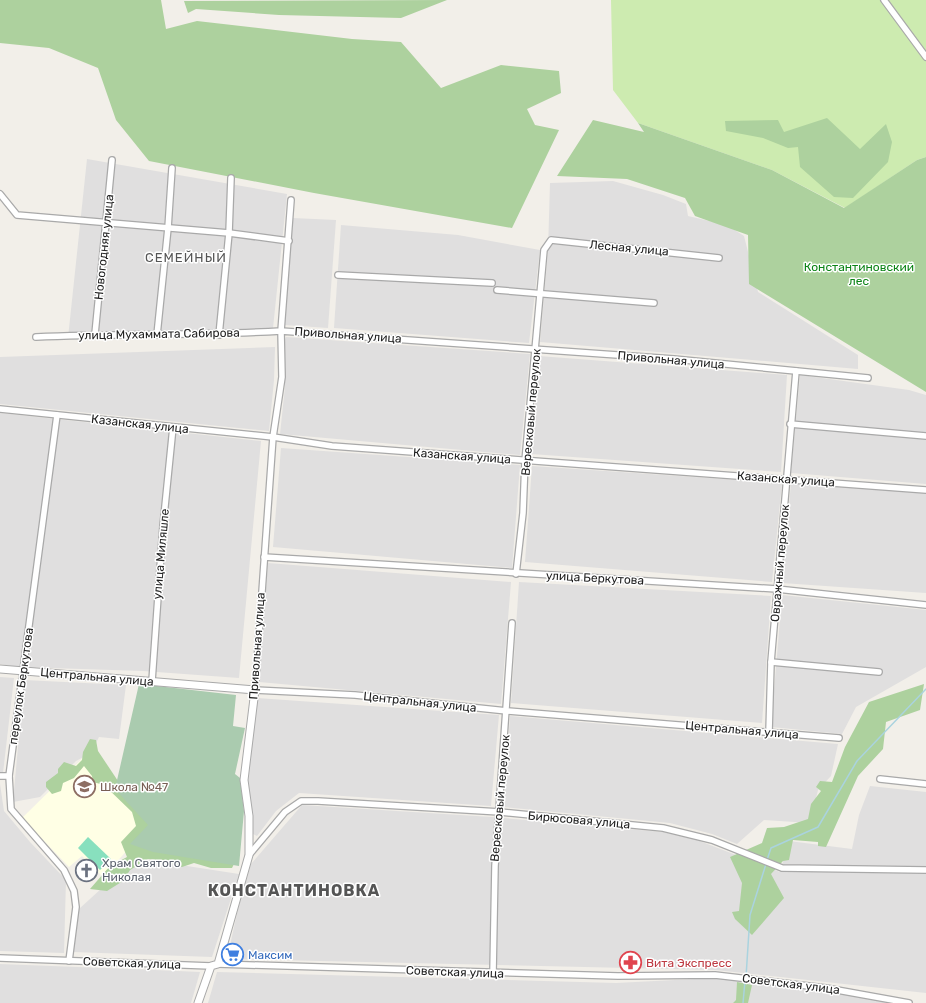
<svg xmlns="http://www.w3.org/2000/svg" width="926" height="1003" font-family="Rubik,sans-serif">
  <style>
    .residential { fill: #e0dfdf }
    .education { fill: #ffffe5 }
    .grass { fill: #cdebb0 }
    .forest { fill: #add19e }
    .cemetery { fill: #aacbaf }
    .pitch { fill: #88e0be }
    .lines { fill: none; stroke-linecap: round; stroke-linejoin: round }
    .stream { stroke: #aad3df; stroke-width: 1.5 }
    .minor-casing { stroke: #a9a9a9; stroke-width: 8 }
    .tertiary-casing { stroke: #a9a9a9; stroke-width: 9 }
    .minor { stroke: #fff; stroke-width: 5.5 }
    .tertiary { stroke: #fff; stroke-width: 7 }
    .labels { text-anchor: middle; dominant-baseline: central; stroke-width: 3; stroke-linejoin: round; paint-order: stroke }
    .street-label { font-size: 12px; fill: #222; stroke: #fff }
    .park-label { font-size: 12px; fill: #0c8416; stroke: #fff }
    .education-label { font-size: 12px; fill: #785e54; stroke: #fff; text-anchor: start }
    .worship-label { font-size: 12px; fill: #5b616d; stroke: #fff; text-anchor: start }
    .shop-label { font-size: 12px; fill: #366cbe; stroke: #fff; text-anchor: start }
    .health-label { font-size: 12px; fill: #be3a42; stroke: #fff; text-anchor: start }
    .neighbourhood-label { font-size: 13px; letter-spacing: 1px; fill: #555; stroke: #fff }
    .district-label { font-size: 16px; font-weight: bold; letter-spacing: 1px; fill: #555; stroke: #fff }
  </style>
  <rect width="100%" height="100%" fill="#f2efe9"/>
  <g class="residential">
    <polygon points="87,159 287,194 273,328 68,338"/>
    <polygon points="613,181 663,195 686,204 688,216 727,225 744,236 758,292 858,355 858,369 540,342 548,251 550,183"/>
    <polygon points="293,218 336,220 328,328 284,325"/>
    <polygon points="341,225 458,235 540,250 529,343 334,328"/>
    <polygon points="286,337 530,354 520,455 280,434 285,387 284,341"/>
    <polygon points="275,347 274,380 269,431 0,404 0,357"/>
    <polygon points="539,356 787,375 781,472 531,454"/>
    <polygon points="800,375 909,390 926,395 926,484 791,473"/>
    <polygon points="0,413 261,441 239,678 143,671 18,667 0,664"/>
    <polygon points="281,448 520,465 512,568 273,547"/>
    <polygon points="532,466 782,483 772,582 525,562"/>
    <polygon points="791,483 926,493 926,593 782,583"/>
    <polygon points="268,563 511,582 501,704 259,682"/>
    <polygon points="519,582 771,596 762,723 511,703"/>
    <polygon points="782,595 926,610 926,667 856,707 842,734 771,727"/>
    <polygon points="0,677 14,678 3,773 0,772"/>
    <polygon points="24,680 126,685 119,739 99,737 91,753 76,761 40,797 13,802"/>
    <polygon points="257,698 499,715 491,806 299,793 276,811 257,836 253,834 246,781"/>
    <polygon points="510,716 838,744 831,776 818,790 810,823 764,820 737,844 712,834 670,823 504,807"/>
    <polygon points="0,784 4,811 30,842 66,880 64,953 0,951"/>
    <polygon points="870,786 926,792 926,993 716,970 227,959 238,909 251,864 302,805 492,817 663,832 697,840 780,872 789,841 852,849 859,815"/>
    <polygon points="135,858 239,874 212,957 73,952 79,909"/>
    <polygon points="0,964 155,970 200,972 191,1003 0,1003"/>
    <polygon points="217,972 616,983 714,978 826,991 891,1003 208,1003"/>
  </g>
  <polygon class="education" points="84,757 151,824 103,877 82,856 69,867 22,818"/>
  <polygon class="grass" points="611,0 926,0 926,157 917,160 845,208 772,170 638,123 613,90"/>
  <g class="forest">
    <polygon points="0,0 161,0 166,29 197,21 352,39 401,42 441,88 501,65 559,71 561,93 527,109 535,125 559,130 512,228 314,193 149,161 116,120 98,68 49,48 0,43"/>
    <polygon points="447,0 401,18 279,15 196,9 188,13 184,1"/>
    <polygon points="827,118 860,149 886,124 892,142 888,162 853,198 834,197 800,167 798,147 788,148 763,138 726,131 725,121 778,120 784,132"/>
    <polygon points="593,120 644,132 638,123 772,170 844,208 917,160 926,157 926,392 749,284 748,235 695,216 685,198 627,179 557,176"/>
    <polygon points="924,684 920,710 886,722 883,749 858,776 826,847 818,846 818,842 793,840 789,860 783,861 771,874 784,898 752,935 735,919 732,912 739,911 742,883 730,857 762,843 767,828 784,827 808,819 811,804 821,791 816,787 820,781 832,782 845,747 869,702"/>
    <polygon points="90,739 96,740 98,751 118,781 240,852 232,868 211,868 194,863 182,867 164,861 148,859 130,870 123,881 107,891 90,889 110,866 127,857 121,842 136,826 132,812 104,785 93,782 92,776 84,766 74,778 63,783 61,791 52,794 46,787 46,782 58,773 58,769 64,762 76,766 82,760 83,752"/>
    <polygon points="737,982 752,985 748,1003 733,1003 736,1000"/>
  </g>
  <polygon class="cemetery" points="139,684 236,695 233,726 245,728 235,774 240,778 244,811 239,866 153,852 130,844 148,825 115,789"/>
  <polygon class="pitch" points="88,837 111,859 100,870 78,848"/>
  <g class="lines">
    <g class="stream">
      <polyline points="767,860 771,848 818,827 857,761 926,689"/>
      <polyline points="746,977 750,915 766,864"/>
      <polyline points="743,1003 745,981"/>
    </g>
    <defs>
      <g id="minor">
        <polyline points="884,0 926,57"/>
        <polyline points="0,194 17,215 229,233 289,241"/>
        <polyline points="338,275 492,283"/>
        <polyline points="497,290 654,303"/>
        <polyline points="95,334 112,160"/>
        <polyline points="157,335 168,228 172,168"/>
        <polyline points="219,335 229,233 231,178"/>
        <path d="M36,337C118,333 199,336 281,331L291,200"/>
        <polyline points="0,409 273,437 332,446 926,490"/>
        <polyline points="57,415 9,776 11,809 64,870 74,891 76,907 69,961"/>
        <polyline points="790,424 926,436"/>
        <polyline points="264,557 777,589 926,605"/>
        <polyline points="516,574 523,513 525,461 544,250 551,240 719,258"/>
        <polyline points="771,662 879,672"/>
        <polyline points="152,681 163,526 173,427"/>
        <polyline points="769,732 771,662 796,371"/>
        <polyline points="839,738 507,711 355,695 255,690 273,437 282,377 281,331 674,359 868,378"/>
        <polyline points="0,776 9,776"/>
        <polyline points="880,779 926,784"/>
        <polyline points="249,855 285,812 301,801 318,801 500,812 663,828 712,840 782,868 926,870"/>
        <polyline points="0,958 211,966"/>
        <polyline points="218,964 618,976 715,975 826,988 909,1003"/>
        <polyline points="493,973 495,866 512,623"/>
      </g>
      <polyline id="tertiary" points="0,669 255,690 244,780 249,816 249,855 218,964 211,966 198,1003"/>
    </defs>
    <use href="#minor" class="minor-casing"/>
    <use href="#tertiary" class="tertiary-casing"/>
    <use href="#minor" class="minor"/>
    <use href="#tertiary" class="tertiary"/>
  </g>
  <defs>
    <symbol id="school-ring" viewBox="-11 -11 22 22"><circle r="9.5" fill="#fff" stroke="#8d6e63" stroke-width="1.5"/><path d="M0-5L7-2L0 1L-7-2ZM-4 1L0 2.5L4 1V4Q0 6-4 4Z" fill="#8d6e63"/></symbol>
    <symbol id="church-ring" viewBox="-11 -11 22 22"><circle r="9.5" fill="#fff" stroke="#6b7280" stroke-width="1.5"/><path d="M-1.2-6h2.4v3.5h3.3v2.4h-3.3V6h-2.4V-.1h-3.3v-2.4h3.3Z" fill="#6b7280"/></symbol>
    <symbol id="supermarket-ring" viewBox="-11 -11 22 22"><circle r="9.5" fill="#fff" stroke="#3f7fe0" stroke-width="1.5"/><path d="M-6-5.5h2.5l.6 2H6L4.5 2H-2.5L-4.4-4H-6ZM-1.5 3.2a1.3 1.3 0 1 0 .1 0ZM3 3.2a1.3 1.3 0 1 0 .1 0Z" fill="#3f7fe0"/></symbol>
    <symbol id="pharmacy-ring" viewBox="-11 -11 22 22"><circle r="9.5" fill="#fff" stroke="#e0444e" stroke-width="1.5"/><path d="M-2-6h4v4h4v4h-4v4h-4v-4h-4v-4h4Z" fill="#e0444e"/></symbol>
  </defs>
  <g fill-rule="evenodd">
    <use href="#school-ring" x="72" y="774" width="25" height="25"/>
    <use href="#church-ring" x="74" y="858" width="25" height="25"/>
    <use href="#supermarket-ring" x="220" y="942" width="25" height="25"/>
    <use href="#pharmacy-ring" x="618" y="950" width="25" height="25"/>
  </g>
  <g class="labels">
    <g class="street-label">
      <text transform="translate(104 247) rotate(-84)">Новогодняя улица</text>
      <text transform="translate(629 248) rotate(5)">Лесная улица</text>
      <text transform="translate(159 334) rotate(-1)">улица Мухаммата Сабирова</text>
      <text transform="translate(348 335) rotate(4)">Привольная улица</text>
      <text transform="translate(671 360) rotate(5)">Привольная улица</text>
      <text transform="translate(531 412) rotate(-85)">Вересковый переулок</text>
      <text transform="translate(140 424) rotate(6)">Казанская улица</text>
      <text transform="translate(462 456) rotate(4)">Казанская улица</text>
      <text transform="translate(786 479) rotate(4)">Казанская улица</text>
      <text transform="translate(161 554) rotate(-85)">улица Миляшле</text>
      <text transform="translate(780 563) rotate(-85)">Овражный переулок</text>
      <text transform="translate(595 578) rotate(3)">улица Беркутова</text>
      <text transform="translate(257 646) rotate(-86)">Привольная улица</text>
      <text transform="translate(97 677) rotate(5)">Центральная улица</text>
      <text transform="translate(21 686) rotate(-82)">переулок Беркутова</text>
      <text transform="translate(420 702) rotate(6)">Центральная улица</text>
      <text transform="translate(742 730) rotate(5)">Центральная улица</text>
      <text transform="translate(500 798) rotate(-85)">Вересковый переулок</text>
      <text transform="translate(579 820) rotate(5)">Бирюсовая улица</text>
      <text transform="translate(132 963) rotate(2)">Советская улица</text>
      <text transform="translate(455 972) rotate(2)">Советская улица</text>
      <text transform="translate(791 984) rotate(7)">Советская улица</text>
    </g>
    <g class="park-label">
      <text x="859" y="267">Константиновский<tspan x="859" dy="14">лес</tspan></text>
    </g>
    <g class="education-label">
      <text x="100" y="787">Школа №47</text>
    </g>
    <g class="worship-label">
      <text x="102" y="863">Храм Святого<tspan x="102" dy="14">Николая</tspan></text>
    </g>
    <g class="shop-label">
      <text x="248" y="955">Максим</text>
    </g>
    <g class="health-label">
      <text x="646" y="963">Вита Экспресс</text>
    </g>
    <g class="neighbourhood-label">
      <text x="186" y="257">СЕМЕЙНЫЙ</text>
    </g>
    <g class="district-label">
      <text x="294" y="890">КОНСТАНТИНОВКА</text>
    </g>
  </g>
</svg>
